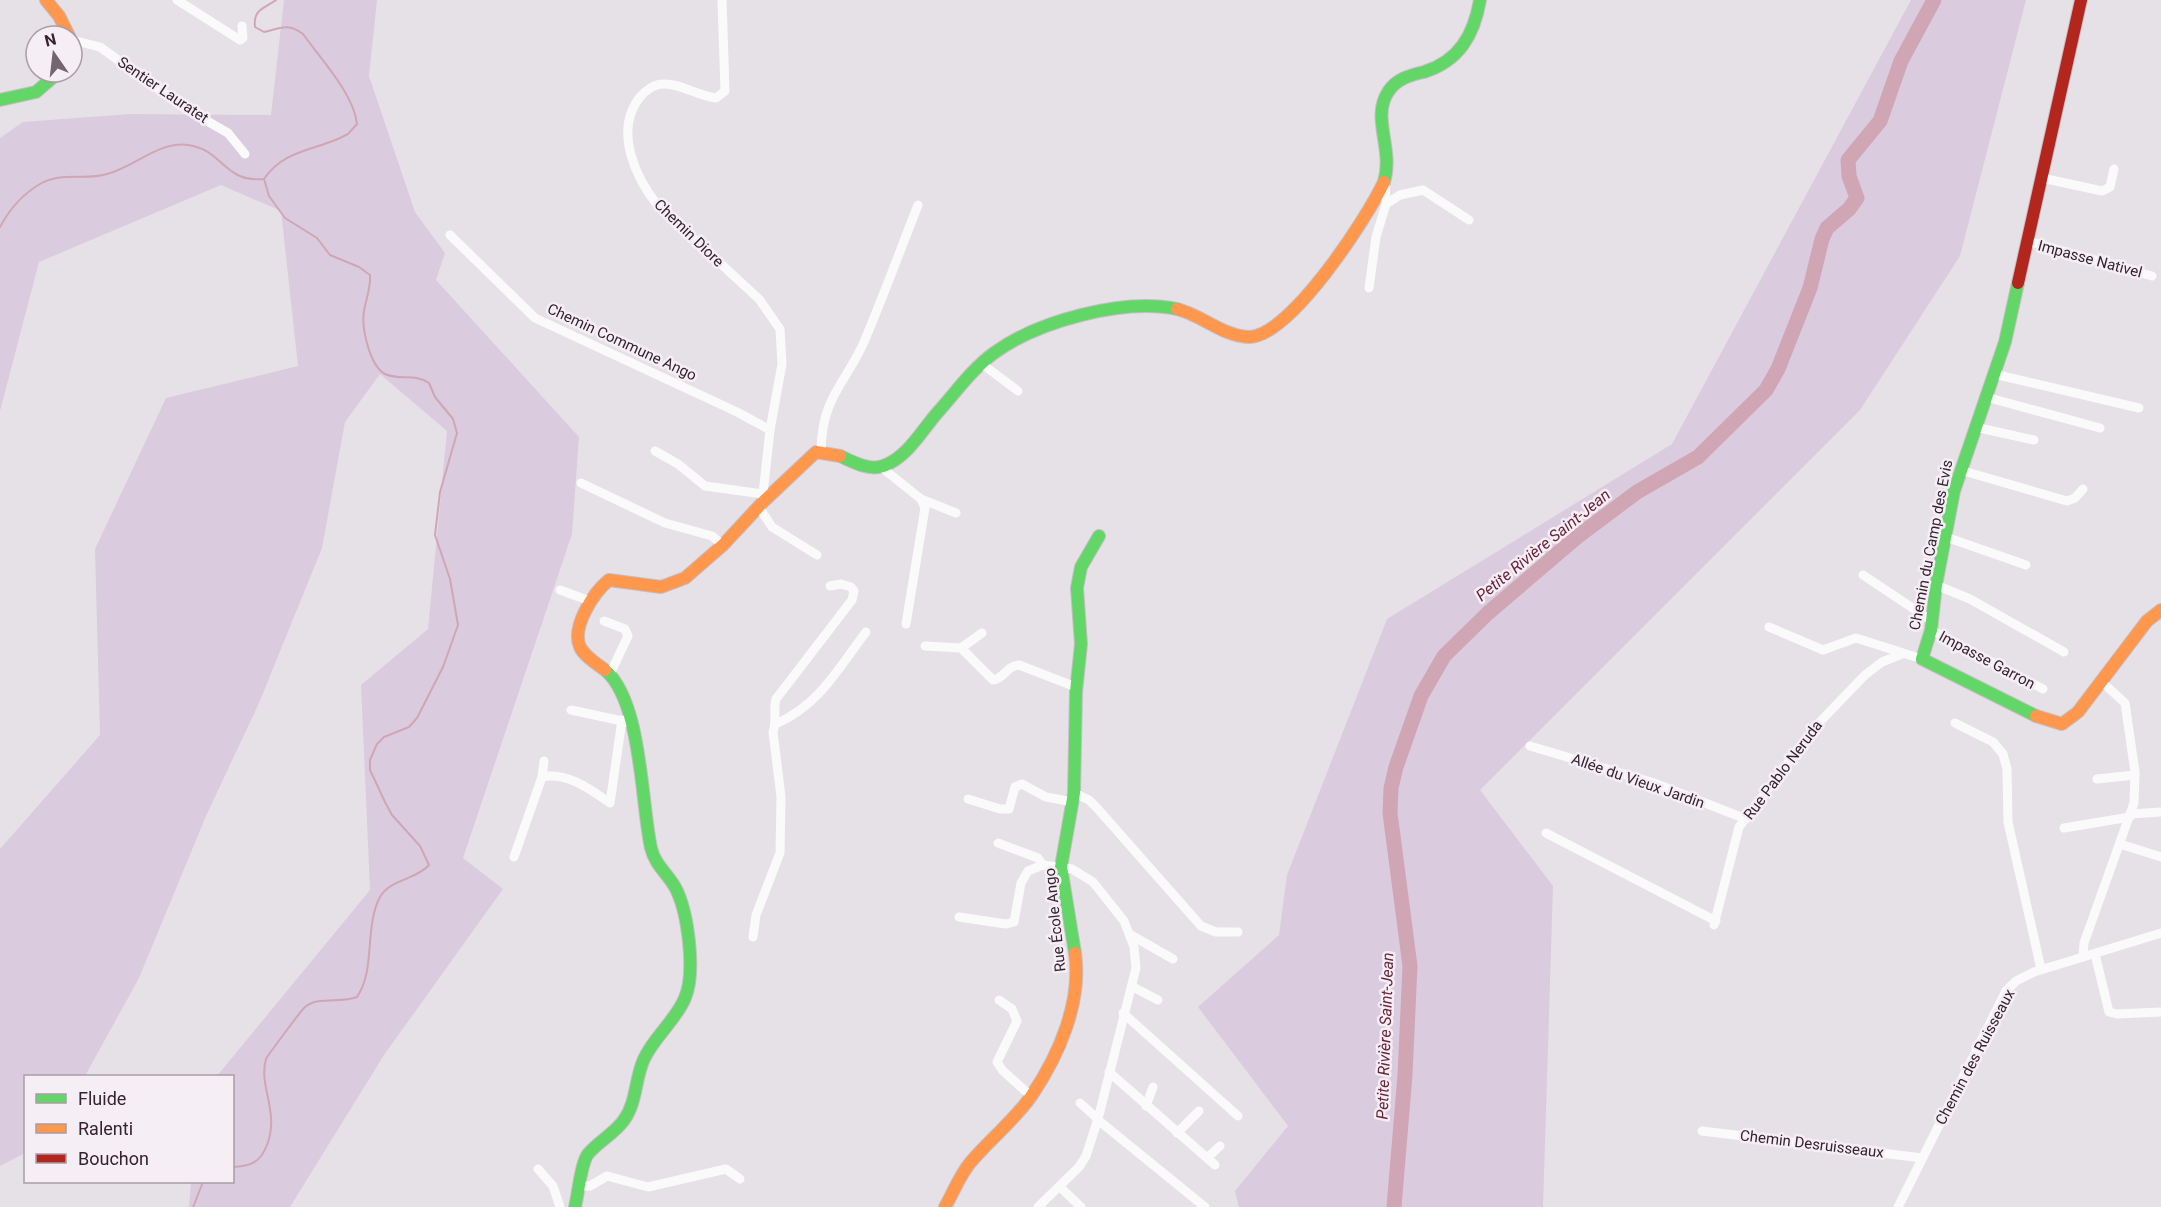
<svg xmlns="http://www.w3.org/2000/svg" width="2161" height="1207" font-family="Roboto,sans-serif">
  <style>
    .green { fill: #daccde }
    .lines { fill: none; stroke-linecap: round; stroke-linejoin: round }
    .stream { stroke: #d0a6b5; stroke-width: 2 }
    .river { stroke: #d0a6b5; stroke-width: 15 }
    .fast-casing { stroke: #c6bec4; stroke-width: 14 }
    .slow-casing { stroke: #c6bec4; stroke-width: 14 }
    .jam-casing { stroke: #c6bec4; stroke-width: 14 }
    .street { stroke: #fbfafb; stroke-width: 9 }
    .fast { stroke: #63d668; stroke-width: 12 }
    .slow { stroke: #ff974d; stroke-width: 12 }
    .jam { stroke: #b3261e; stroke-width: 12 }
    .labels { text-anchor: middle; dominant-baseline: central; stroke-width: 5; stroke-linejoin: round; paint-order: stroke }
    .street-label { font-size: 15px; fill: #362231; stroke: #f5eff5 }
    .water-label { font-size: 16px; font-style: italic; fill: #6a243a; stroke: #f5eff5 }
  </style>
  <rect width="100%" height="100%" fill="#e6e1e6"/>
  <g class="green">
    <polygon points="284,0 377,0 369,76 415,212 445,253 436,280 579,437 572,534 463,858 503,889 384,1055 290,1207 189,1207 191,1182 232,1182 232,1076 217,1076 370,890 361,685 428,629 447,431 380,374 345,422 322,548 259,703 206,816 139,978 85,1076 26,1076 25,1153 0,1166 0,849 100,735 95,549 166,398 298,366 281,211 221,185 39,262 0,411 0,138 23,122 131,114 271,115"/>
    <polygon points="1911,0 2026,0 1960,256 1860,410 1480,790 1553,886 1543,1207 1239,1207 1235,1191 1288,1126 1198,1007 1279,935 1287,875 1387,619 1672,444"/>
  </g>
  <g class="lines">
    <g class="stream">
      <path d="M0,227C9,210 23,194 40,184C63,171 84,181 107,174C134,167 159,141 188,145C224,150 223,183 264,179"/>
      <path d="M232,1167C251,1166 260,1163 267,1145C280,1112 258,1086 266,1059C268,1055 300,1012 304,1008C318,995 340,1004 357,997C376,969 364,927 380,897C390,879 416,880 429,865L420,846L392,815L385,802L370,770V760L377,744L384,737L409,727L417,718L443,667L458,625L450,579L435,535L440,492L457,433L453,419L435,397L429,383C415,373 400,381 385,374C370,366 361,328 364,311C366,299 371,287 370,275L359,267L330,255L317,238L285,218L269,196L264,179C283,151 311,151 340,138L348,134L357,124C354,94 320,58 303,34C288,23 281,28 264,32L255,27C253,9 264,9 276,0"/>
      <polyline points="193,1207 203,1182"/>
    </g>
    <polyline class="river" points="1394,1207 1405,1075 1410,966 1390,813 1391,788 1396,767 1421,696 1444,656 1488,613 1577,537 1637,492 1698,457 1766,390 1778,369 1810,288 1822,239 1827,228 1849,209 1857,198 1849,176 1848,160 1880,121 1901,61 1934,0"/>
    <defs>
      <g id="fast">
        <polyline points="0,100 36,92 59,72"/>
        <path d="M1384,182C1394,149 1371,118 1388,92C1396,79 1410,75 1424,72C1459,61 1474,35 1480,0"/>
        <polyline points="2018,283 2005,342 1954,491 1936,585 1931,630 1922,659 2036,716"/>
        <path d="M840,456C853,462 869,471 883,466C907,458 922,430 938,412C956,392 972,369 994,353C1038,321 1123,298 1177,309"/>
        <polyline points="1075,953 1061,867 1074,793 1076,692 1081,644 1077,588 1081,567 1099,536"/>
        <path d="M575,1207C578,1195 581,1163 588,1154C598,1142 615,1133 624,1120C637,1102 635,1078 644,1059C654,1037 676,1020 685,998C696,972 688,911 675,887C667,873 655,865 651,848C641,803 642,701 605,670"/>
      </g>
      <g id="slow">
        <polyline points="46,0 59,16 69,36"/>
        <path d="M1177,309C1202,315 1222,336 1249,337C1290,337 1367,218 1384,182"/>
        <path d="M605,670C597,664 585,657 580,647C571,627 594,592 609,580L661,587L685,578L723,545L762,503L816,452L840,456"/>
        <polyline points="2036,716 2062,724 2078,712 2147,621 2161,610"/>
        <path d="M945,1207C953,1193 960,1175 970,1163C989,1140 1015,1120 1032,1095C1059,1055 1082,1002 1075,953"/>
      </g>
      <polyline id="jam" points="2018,283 2081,0"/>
    </defs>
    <use href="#fast" class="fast-casing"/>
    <use href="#slow" class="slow-casing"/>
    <use href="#jam" class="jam-casing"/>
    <g class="street">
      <polyline points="177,0 240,40 243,38 242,26"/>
      <path d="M722,0L725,91L716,98C698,96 680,83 663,84C654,84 645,91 640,97C613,131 636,179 659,207L759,299L780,329L782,364L770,430L762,503"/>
      <polyline points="72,40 100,47 186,109 228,133 245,154"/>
      <polyline points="2042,178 2102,191 2110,187 2114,169"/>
      <polyline points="1386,204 1400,195 1423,190 1469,220"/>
      <polyline points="450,235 535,318 737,412 770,430"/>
      <polyline points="2027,241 2152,276"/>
      <polyline points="1369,288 1376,237 1386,204 1385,181"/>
      <polyline points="982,364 1018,391"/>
      <polyline points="1994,374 2139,408"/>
      <polyline points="1986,397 2100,428"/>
      <polyline points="1975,427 2034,440"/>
      <polyline points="655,451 678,464 705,486 763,494"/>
      <path d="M821,451C822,397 844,386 864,342C883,297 900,251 918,205"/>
      <polyline points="881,467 921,499 925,508 906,624"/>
      <polyline points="1960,470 2067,501 2075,498 2083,489"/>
      <polyline points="581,483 665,523 712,536 723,545"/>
      <polyline points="921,499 956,513"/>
      <polyline points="759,507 772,527 817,555"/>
      <polyline points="1946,537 2026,565"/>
      <polyline points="1863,575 1932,621"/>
      <polyline points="1936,585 1970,599 2064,652"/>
      <polyline points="560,590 590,601"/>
      <polyline points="604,621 625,629 628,636 610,674"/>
      <polyline points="1769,627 1823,650 1856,638 1922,659"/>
      <polyline points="1931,630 2043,689"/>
      <path d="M925,646L961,648L993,680C1004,679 1006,666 1019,665L1076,687"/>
      <polyline points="961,648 982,633"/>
      <polyline points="571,710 627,722"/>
      <polyline points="1955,723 1993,742 2003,754 2007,769 2008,822 2041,969"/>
      <path d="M776,724C821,703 837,670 866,632"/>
      <polyline points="1530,746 1654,783 1746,819"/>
      <polyline points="542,777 544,761"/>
      <polyline points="2097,779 2135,775"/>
      <polyline points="1074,793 1089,800 1097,808 1201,926 1216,932 1238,932"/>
      <polyline points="968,799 1000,809 1009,809 1015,787 1022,784 1046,797 1073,802"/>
      <polyline points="2130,814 2161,812"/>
      <polyline points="2064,828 2130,817"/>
      <polyline points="1546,833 1716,921"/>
      <polyline points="998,843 1038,858 1043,865"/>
      <polyline points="2120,844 2161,857"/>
      <path d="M514,857L542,777C566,771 591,790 610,803L622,720"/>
      <polyline points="959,917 1006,924 1014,922 1021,883 1028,871 1043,865 1072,869 1093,882 1124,921 1134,947 1136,968 1098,1119 1086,1156 1079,1167 1038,1207"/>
      <polyline points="1714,925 1739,827 1814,728 1865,675 1882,662 1902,654"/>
      <polyline points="1131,935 1173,959"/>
      <path d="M753,937L756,915L780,853L781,797L773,732C777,721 773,710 776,699L852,600L854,591L851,587L841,584L830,586"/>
      <polyline points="2095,954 2109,1012 2117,1014 2161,1012"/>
      <polyline points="2083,957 2084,943 2134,803 2135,772 2125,703 2102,682"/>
      <polyline points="1133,987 1158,1000"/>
      <polyline points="999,1000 1012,1009 1017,1021 997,1062 1003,1071 1031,1096"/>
      <polyline points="1123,1013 1238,1116"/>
      <polyline points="1109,1072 1215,1165"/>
      <polyline points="1080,1103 1098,1119"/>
      <polyline points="1146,1106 1153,1087"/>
      <polyline points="1098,1120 1205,1207"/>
      <polyline points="1702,1131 1922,1158"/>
      <polyline points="1177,1133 1199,1111"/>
      <polyline points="1207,1158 1220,1146"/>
      <polyline points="538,1169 553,1186 560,1207"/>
      <polyline points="580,1186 590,1186 607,1176 648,1187 726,1169 740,1179"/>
      <polyline points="1060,1187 1081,1207"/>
      <polyline points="1898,1207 2006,991 2016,981 2034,972 2161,933"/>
    </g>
    <use href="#fast" class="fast"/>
    <use href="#slow" class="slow"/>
    <use href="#jam" class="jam"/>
  </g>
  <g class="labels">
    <g class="street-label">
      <text transform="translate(163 90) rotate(34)">Sentier Lauratet</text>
      <text transform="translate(689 233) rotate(44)">Chemin Diore</text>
      <text transform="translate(2090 259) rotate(15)">Impasse Nativel</text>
      <text transform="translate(622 342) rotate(25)">Chemin Commune Ango</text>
      <text transform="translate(1931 545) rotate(-79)">Chemin du Camp des Evis</text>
      <text transform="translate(1987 660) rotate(28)">Impasse Garron</text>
      <text transform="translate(1783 770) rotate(-53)">Rue Pablo Neruda</text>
      <text transform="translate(1638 781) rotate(19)">Allée du Vieux Jardin</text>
      <text transform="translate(1055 920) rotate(-96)">Rue École Ango</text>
      <text transform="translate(1975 1057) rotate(-62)">Chemin des Ruisseaux</text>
      <text transform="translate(1812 1144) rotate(7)">Chemin Desruisseaux</text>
    </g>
    <g class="water-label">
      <text transform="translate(1543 545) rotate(-39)">Petite Rivière Saint-Jean</text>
      <text transform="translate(1385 1036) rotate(-88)">Petite Rivière Saint-Jean</text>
    </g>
  </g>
  <rect x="24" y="1075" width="210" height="108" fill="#f5eff5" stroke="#a99da7" stroke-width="1.5"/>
  <rect x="36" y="1094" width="30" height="9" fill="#63d668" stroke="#a99da7" stroke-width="1.5"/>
  <text x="78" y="1105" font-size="18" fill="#362231">Fluide</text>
  <rect x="36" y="1124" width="30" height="9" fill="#ff974d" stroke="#a99da7" stroke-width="1.5"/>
  <text x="78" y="1135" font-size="18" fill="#362231">Ralenti</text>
  <rect x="36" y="1154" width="30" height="9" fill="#b3261e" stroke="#a99da7" stroke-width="1.5"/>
  <text x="78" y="1165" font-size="18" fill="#362231">Bouchon</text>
  <g transform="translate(54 54) rotate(346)"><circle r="28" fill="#f5eff5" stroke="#a99da7" stroke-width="1.5"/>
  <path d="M0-4.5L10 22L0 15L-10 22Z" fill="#746570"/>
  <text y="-9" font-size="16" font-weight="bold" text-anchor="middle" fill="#362231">N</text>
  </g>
</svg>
